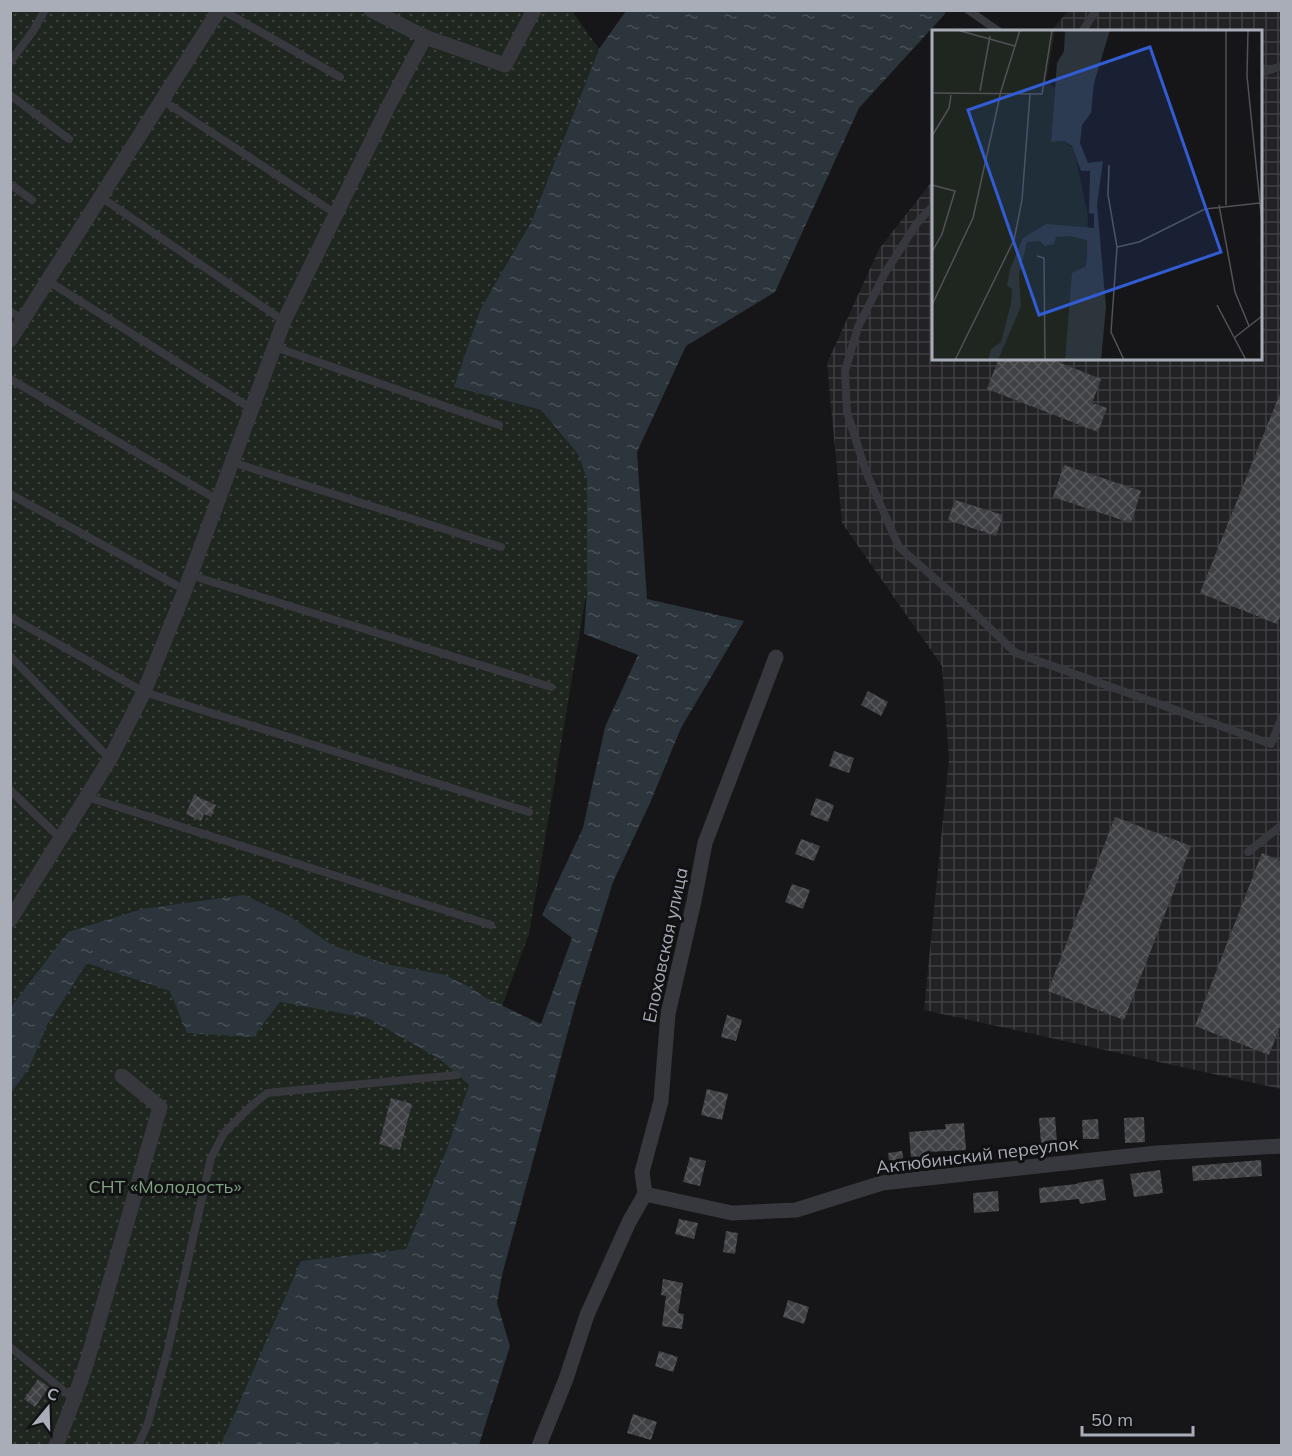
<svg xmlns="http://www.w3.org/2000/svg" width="1292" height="1456" font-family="Mulish,sans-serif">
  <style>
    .industrial { fill: url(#industrial-grid) }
    .garden { fill: url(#garden-dots) }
    .water { fill: url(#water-ripples) }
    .building { fill: url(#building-cross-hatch) }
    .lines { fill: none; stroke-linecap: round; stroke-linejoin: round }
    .lane { stroke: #37383d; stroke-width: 8 }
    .street { stroke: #37383d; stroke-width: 15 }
    .labels { text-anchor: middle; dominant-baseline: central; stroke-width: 6; stroke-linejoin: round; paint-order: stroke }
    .street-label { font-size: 18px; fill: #a8adb8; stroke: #111113 }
    .park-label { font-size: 18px; fill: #7fa381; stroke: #111113 }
    .inset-road { fill: none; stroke: #505258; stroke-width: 1.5 }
    .view { fill: #325cd3; fill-opacity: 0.15; stroke: #325cd3; stroke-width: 3 }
    .inset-edge { fill: none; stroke: #a8adb8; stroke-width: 3 }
  </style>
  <defs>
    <pattern id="industrial-grid" width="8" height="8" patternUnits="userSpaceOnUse" patternTransform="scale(1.5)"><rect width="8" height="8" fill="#222225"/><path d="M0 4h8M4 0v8" fill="none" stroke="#3f3f43"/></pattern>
    <pattern id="garden-dots" width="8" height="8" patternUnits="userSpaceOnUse" patternTransform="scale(1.5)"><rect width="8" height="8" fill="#1e261f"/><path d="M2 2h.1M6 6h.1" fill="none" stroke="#3c433d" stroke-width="1.8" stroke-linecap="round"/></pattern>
    <pattern id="water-ripples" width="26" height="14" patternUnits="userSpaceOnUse" patternTransform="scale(1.5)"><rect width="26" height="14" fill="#2c353c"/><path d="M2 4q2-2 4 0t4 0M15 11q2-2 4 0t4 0" fill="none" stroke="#485056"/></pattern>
    <pattern id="building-cross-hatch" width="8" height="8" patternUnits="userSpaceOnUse" patternTransform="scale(1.5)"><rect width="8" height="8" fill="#404145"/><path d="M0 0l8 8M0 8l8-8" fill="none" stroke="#595a5e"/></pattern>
  </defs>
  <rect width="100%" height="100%" fill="#161618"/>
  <polygon class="industrial" points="1068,11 1281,11 1281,1089 924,1010 949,759 942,666 842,523 827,363 879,249 933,180 934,358 1260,358 1260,32 1051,31"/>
  <polygon class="garden" points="10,11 572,11 599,49 531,221 481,308 455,387 541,410 578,454 587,479 587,589 529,934 496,1022 458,1076 469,1085 446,1151 406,1249 329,1258 244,1445 11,1445"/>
  <polygon class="water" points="626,11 946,11 944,15 859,108 775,292 686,346 637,452 647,599 744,621 681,728 650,803 613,882 577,998 502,1275 497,1303 510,1346 479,1445 221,1445 301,1261 406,1249 446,1151 469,1085 441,1060 368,1018 280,1002 253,1037 187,1033 170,991 87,963 47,1025 29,1068 11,1093 11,1007 68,932 142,909 244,895 289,916 332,945 386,964 445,975 469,987 486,998 541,1024 572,938 542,915 583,828 605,727 638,655 584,634 587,589 587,479 578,454 541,410 454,387 481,308 531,222 599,49"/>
  <g class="building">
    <polygon points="999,358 1048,358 1101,379 1092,403 1107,408 1098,432 987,389"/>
    <polygon points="1281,391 1281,613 1277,624 1200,593"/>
    <polygon points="1064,465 1141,491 1131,523 1053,497"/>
    <polygon points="955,500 1003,515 996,536 948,520"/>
    <polygon points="868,691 888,702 881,716 861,705"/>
    <polygon points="834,751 854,758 849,773 829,766"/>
    <polygon points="194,795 216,805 211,817 204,814 201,821 186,814"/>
    <polygon points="816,798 834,805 828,822 810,815"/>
    <polygon points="1115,817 1191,846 1124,1020 1048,991"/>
    <polygon points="801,839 820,846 814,861 795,854"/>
    <polygon points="1262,853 1281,861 1281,1024 1269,1055 1195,1026"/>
    <polygon points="792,884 810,890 803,909 785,902"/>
    <polygon points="727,1015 742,1020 736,1041 721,1037"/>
    <polygon points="707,1089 728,1094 722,1120 701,1115"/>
    <polygon points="391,1098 412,1104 400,1150 379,1144"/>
    <polygon points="1055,1117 1057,1142 1041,1143 1039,1118"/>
    <polygon points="1144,1117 1145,1142 1125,1143 1124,1118"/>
    <polygon points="1098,1119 1099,1139 1083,1139 1082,1120"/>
    <polygon points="964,1123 966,1150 928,1152 928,1156 911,1157 909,1132 946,1129 945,1124"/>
    <polygon points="902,1151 905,1167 890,1169 888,1153"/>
    <polygon points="690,1157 706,1161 700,1186 683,1182"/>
    <polygon points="1261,1160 1262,1176 1193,1181 1192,1166"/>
    <polygon points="1160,1170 1163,1193 1134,1197 1130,1174"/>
    <polygon points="1103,1179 1106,1200 1080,1204 1079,1199 1040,1203 1039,1188 1077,1184 1077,1183"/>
    <polygon points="998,1191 999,1211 974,1213 973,1193"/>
    <polygon points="679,1219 698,1223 694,1239 675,1234"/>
    <polygon points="726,1231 738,1233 735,1254 723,1252"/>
    <polygon points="663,1279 683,1283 678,1313 684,1314 682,1329 662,1326 666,1296 661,1295"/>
    <polygon points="788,1300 809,1307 804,1324 783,1317"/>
    <polygon points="659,1351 678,1357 673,1372 655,1366"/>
    <polygon points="38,1379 49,1387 35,1407 24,1399"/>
    <polygon points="633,1414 657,1422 651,1440 627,1433"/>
  </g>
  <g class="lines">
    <g class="lane">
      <polyline points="222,10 340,77"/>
      <polyline points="968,10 1000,32"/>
      <polyline points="1082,32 1096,10"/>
      <polyline points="10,62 33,31 45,10"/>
      <polyline points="1260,73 1282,66"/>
      <polyline points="10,95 69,139"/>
      <polyline points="162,100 336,214"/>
      <polyline points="10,184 32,200"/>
      <polyline points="102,198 284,321"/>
      <polyline points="934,205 917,223 885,273 858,327 845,371 847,412 866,472 899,547 970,609 1016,653 1271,744 1282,717"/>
      <polyline points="48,281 252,409"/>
      <polyline points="10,311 23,320"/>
      <polyline points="275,347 499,425"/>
      <polyline points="10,379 218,500"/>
      <polyline points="232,462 501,547"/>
      <polyline points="10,494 185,590"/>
      <polyline points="190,575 551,687"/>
      <polyline points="10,617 144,692 529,812"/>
      <polyline points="10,656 110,759"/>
      <polyline points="10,790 61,839"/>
      <polyline points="87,797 491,925"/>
      <polyline points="1248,852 1282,825"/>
      <polyline points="10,1347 74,1399"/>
      <polyline points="138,1446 148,1423 168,1349 211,1158 224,1133 249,1108 267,1093 457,1075"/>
    </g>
    <g class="street">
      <polyline points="371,10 425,37 505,65 534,10"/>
      <polyline points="10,340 219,10"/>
      <polyline points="10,920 110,759 144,692 185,590 284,321 388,107 425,37"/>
      <polyline points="645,1194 732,1213 796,1210 882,1183 1157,1153 1282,1146"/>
      <polyline points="56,1446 74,1399 86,1365 160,1107 122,1076"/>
      <polyline points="539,1446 566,1379 587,1315 629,1222 645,1194 642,1172 661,1101 668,1014 694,901 705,843 776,657"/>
    </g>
  </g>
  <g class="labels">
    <g class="street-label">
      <text transform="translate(665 945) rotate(-78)">Елоховская улица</text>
      <text transform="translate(977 1155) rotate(-7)">Актюбинский переулок</text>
    </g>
    <g class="park-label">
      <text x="165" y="1186">СНТ «Молодость»</text>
    </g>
  </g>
  <g transform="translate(932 30)">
    <rect width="330" height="330" fill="#161618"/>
    <path d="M0,0H123L114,51L123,58L119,112L132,111L142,119L156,186L154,236L144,241L138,330H0Z" fill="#1e261f"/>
    <path d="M133,0H178L162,53L159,83L150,95L148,113L156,133L171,131L165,175L174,277L169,330H133L140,243L154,236L155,220V210L137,206L124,207L122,214L113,216L108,211L95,212L87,245L89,276L66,330H56L59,319L69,312L79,273L80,259L75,256L78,239L91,208L114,194L162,198V184L157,183L158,141H149L140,116L132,111L119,112L125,33L132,21Z" fill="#2c353c"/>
    <path class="inset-road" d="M25,0L83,16M316,0L315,46L330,193M48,61L58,6M0,63L110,64L120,0M0,106L17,78L19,65M177,135L176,165L185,217L179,302L192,330M0,155L23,161L10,204L0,222M287,175L303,262L317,296M294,175V0M185,217L207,212L273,179L328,173M105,226L112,228L113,330M0,275L41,188L69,61L88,0M285,275L314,330M302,308L330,286M23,330L82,210L90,170L98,64"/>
    <path class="view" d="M218,17L289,222L107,285L36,80Z"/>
    <rect width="330" height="330" class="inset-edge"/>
  </g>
  <rect width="1292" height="1456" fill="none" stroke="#a8adb8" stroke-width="24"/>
  <g transform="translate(48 1408) rotate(19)" stroke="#111113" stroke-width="4.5" paint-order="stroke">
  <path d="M0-4.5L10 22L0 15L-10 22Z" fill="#a8adb8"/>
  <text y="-9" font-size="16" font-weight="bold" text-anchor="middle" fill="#a8adb8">С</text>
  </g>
  <path d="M1082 1426v9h111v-9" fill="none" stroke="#a8adb8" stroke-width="3"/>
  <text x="1091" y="1426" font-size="18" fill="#a8adb8" stroke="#111113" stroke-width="4.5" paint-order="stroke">50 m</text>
</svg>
